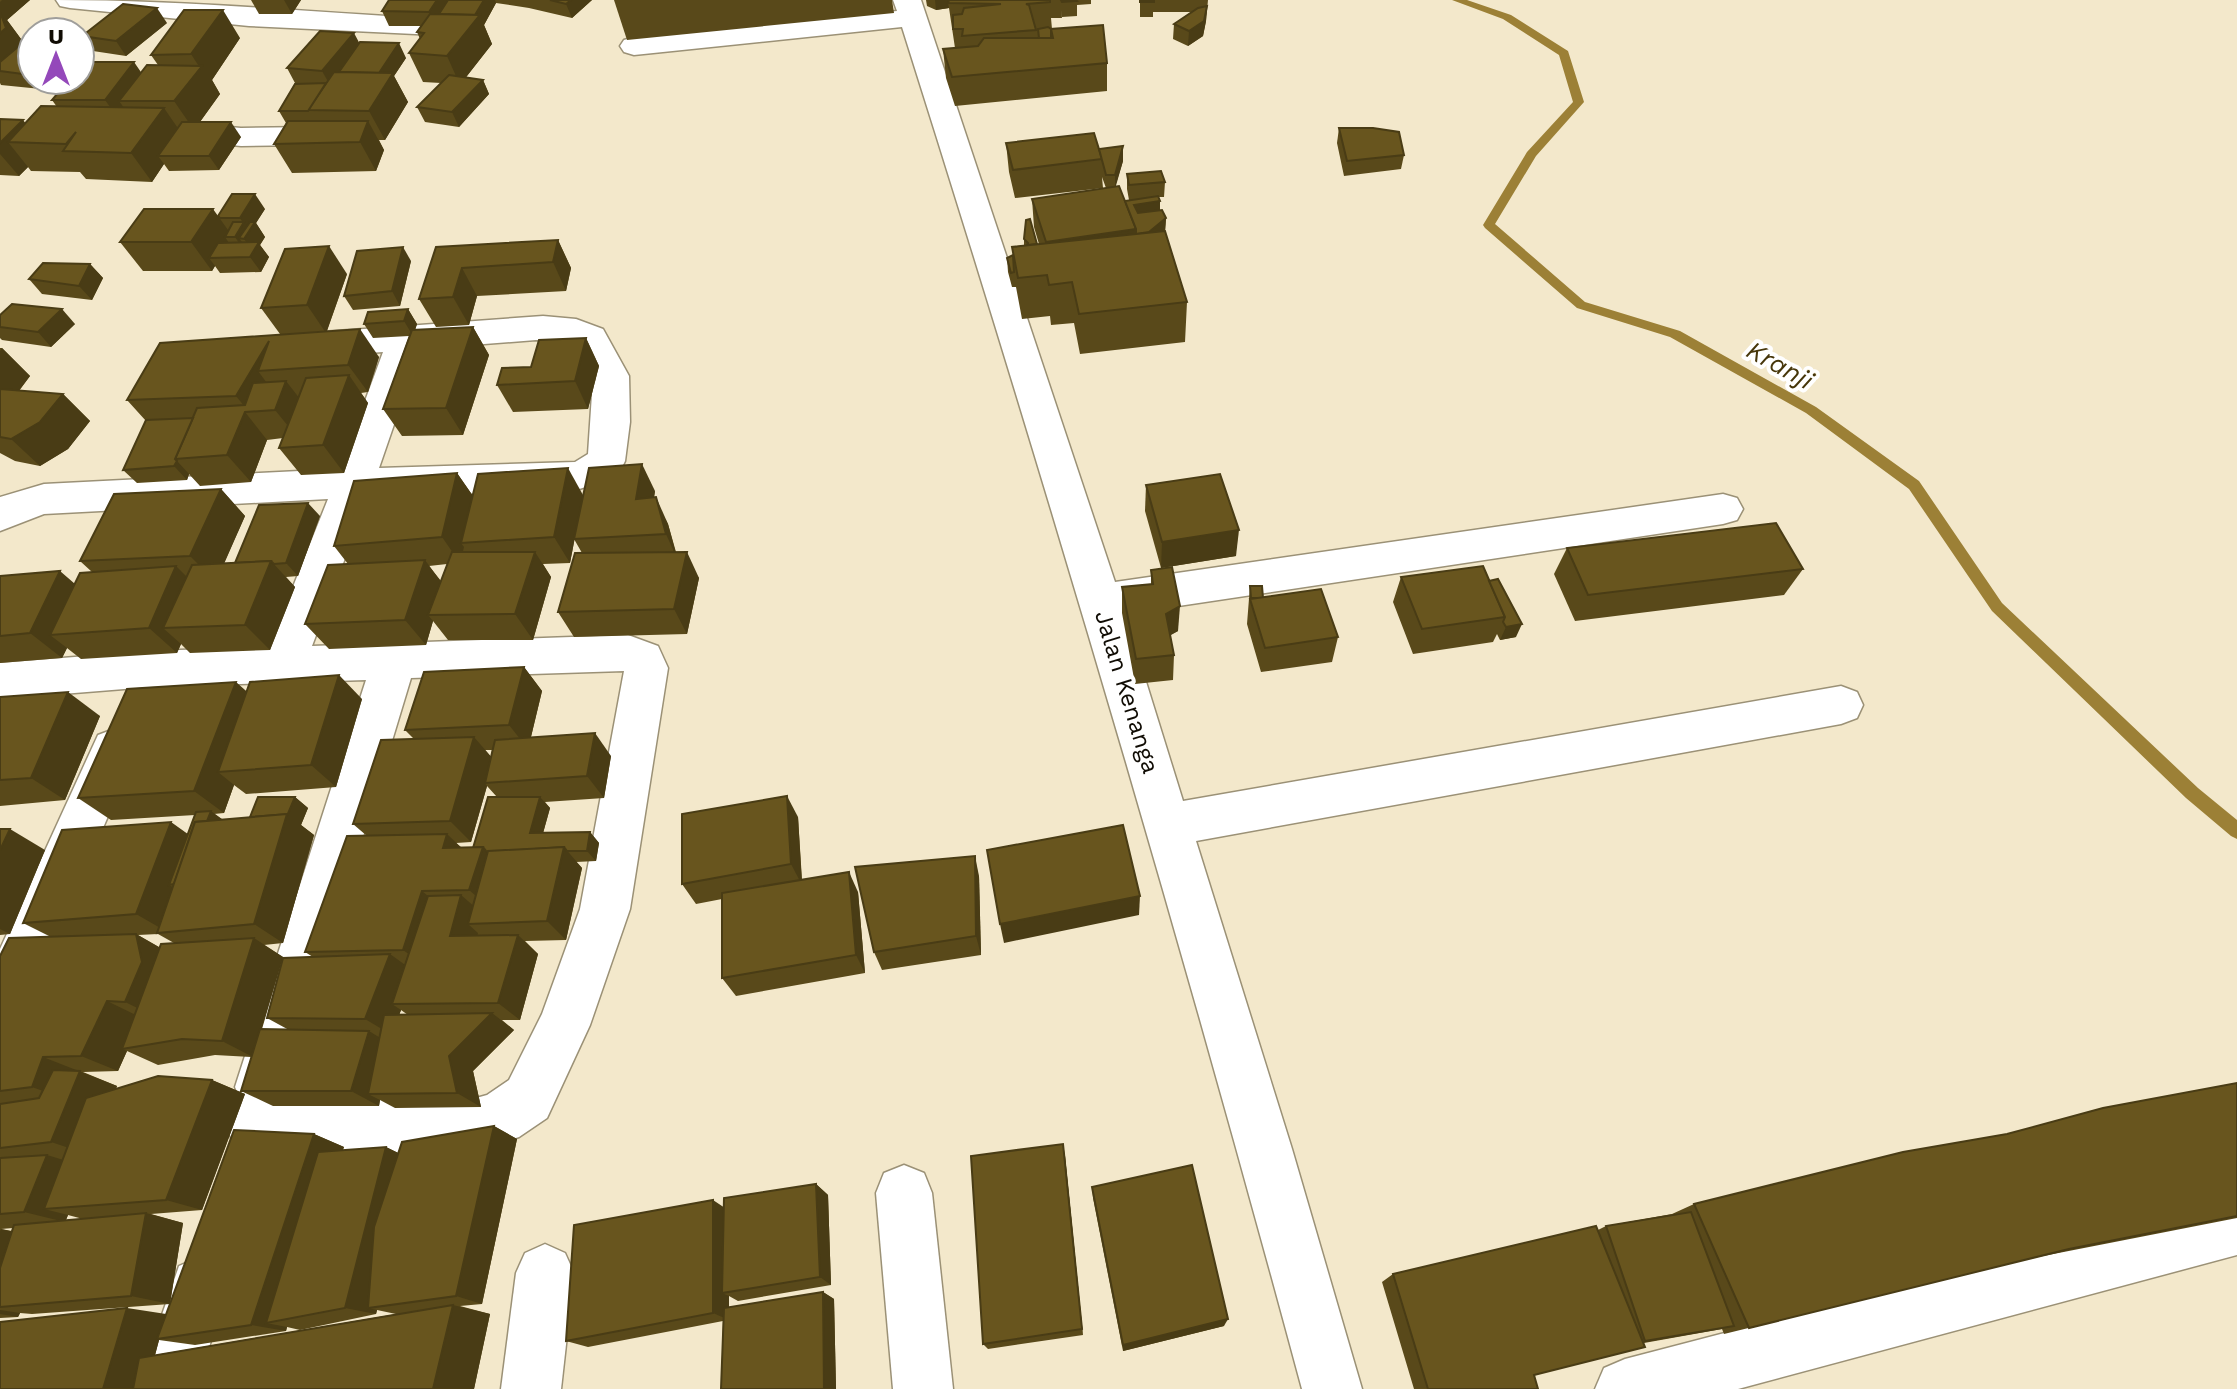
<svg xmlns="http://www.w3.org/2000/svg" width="2237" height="1389" font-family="'Work Sans',sans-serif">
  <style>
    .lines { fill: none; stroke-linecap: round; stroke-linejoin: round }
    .stream { fill: #9c8036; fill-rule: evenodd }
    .minor-casing { stroke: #9b9176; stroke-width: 3 }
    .minor { fill: #fff; fill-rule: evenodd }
    .wall { fill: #59491a; fill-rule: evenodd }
    .shaded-wall { fill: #493c15 }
    .building { fill: #68551e; stroke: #493c15; stroke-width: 2 }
    .labels { text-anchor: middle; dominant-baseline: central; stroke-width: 8; stroke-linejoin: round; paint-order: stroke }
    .street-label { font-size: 24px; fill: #100c04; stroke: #fff }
    .water-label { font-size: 26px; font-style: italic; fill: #46360a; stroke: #fff }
  </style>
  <rect width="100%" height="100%" fill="#f3e8cb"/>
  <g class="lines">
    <polygon class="stream" points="1452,0 1467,0 1511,15 1568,51 1584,102 1536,156 1495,224 1585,302 1680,331 1816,407 1919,481 2002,603 2198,788 2237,820 2237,839 2231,836 2186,798 1992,611 1909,489 1806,413 1670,337 1577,308 1485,228 1483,225 1527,152 1573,102 1559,55 1503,19"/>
    <defs>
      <g id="minor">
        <path d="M56,0C183,0 309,12 436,19L446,21L450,27L446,33L436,35L249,26L70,8L60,6Z"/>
        <path d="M893,0H921L1115,582L1723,494L1737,498L1743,509L1737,520L1723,524L1125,614L1183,801L1841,686L1857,692L1863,705L1857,718L1841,724L1196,841L1292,1149L1362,1389H1302C1179,932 1045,479 902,27L634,55L624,52L620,46L624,40L634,37L897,11Z"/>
        <polygon points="182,123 241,128 311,127 322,129 326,136 322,143 311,145 241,146 171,139 167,132 171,125"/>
        <path d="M543,316L576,319L603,329L629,376L630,422L625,461L620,471L608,480L576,490L368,497L312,646L628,635L658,646L668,668L630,909L590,1025L547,1118L519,1137L458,1157L251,1148L232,1140L224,1121L232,1102L240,1098L235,1087L366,680L149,687L0,699V663L149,651L269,647L328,499L44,514L0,531V497L44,484L340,469L383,352L308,357L295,354L290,345L295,336L308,333ZM536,340L568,341L579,349L583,363L593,379L588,454L575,462L379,468L420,349ZM624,671L580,909L542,1014L509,1080L487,1095L458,1103L285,1095L411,678Z"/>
        <polygon points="114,729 130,735 137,749 18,1025 0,1032 0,949 98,735"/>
        <polygon points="904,1165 924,1173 932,1193 953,1389 893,1389 876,1193 884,1173"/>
        <polygon points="2237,1199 2237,1255 1738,1389 1595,1389 1604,1368 1625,1359"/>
        <polygon points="545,1244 565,1253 574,1273 561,1389 501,1389 516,1273 525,1253"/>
        <polygon points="199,1257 219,1266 228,1286 196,1389 136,1389 179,1266"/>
      </g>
    </defs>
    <use href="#minor" class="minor-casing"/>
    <use href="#minor" class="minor"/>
  </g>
  <g class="wall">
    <polygon points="0,0 30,0 7,20 21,39 23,43 32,42 32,80 52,80 41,89 1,85 0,83"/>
    <polygon points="251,0 301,0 292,14 259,14"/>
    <polygon points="389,0 592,0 572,18 529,8 496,3 484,25 492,44 466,77 483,80 489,94 459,127 425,122 417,107 441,83 423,82 409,53 420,39 417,32 421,26 389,26 382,11"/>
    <polygon points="614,0 892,0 894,13 627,40"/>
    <polygon points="926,0 1091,0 1091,4 1077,5 1077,16 1062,17 1061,10 1062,18 1051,18 1052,29 1107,63 1107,91 955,106 946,78 943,49 955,48 949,8 936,10 927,6"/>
    <polygon points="1140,0 1208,0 1206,21 1203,36 1188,46 1173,39 1174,24 1193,12 1153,12 1153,17 1140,17"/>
    <polygon points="167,23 126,56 93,51 82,36"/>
    <polygon points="240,38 212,80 220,94 200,122 241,137 219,170 169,171 164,164 152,182 86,179 80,172 31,171 28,167 19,176 0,175 0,119 25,123 57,107 52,100 141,73 158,65 151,55"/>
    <polygon points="360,43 406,58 394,76 408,102 385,140 379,140 384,150 376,171 292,173 274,144 286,123 279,111 295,83 287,68"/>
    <polygon points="1339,128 1404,155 1401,169 1344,176 1337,143"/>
    <polygon points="1006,143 1099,149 1123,161 1115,187 1125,201 1129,200 1127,189 1127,174 1165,182 1164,197 1159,197 1160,210 1166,218 1165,231 1187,302 1185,342 1080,354 1074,323 1051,325 1050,316 1022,319 1016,287 1012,287 1008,272 1007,258 1013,255 1012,247 1024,245 1024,239 1039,244 1034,227 1032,199 1106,188 1102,177 1103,188 1015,198 1009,172"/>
    <polygon points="265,209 256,223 265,237 260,245 269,257 261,272 220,273 215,266 212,271 143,271 120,242 218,216"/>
    <polygon points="558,240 571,268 566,291 477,296 469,325 436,327 419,299 436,247"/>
    <polygon points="411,261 400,306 353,310 344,296"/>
    <polygon points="90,264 103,278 92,300 42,294 29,279"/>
    <polygon points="347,274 327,331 379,357 368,392 361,393 368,403 344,473 301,475 279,448 283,438 267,440 251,482 200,486 189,474 187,480 137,483 123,470 146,421 127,400 280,334 261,308"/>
    <polygon points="408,309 417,324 415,330 473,327 489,355 463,435 402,436 383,409 409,336 373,338 364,324"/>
    <polygon points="0,315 75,324 51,347 2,340 0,338"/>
    <polygon points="586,338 599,366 588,409 513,412 497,385"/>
    <polygon points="0,348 2,348 30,376 19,391 63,394 90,421 68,449 40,466 15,461 0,453"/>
    <path d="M457,473L473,496L583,495L570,563L543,564L551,577L533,640H448L433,621L426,645L329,649L305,624L348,564L334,546ZM447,564L441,581L429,566Z"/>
    <polygon points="1146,485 1236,556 1161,568 1145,511"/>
    <polygon points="221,489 245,516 224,563 235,563 320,516 298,576 286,577 295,587 270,650 190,653 181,644 177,653 81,659 67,648 62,658 0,663 0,576 74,584 92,572 80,561"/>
    <polygon points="655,491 654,498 668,524 676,552 699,578 687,634 574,637 558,612 582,553 574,539"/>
    <polygon points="1567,548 1803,569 1784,595 1575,621 1554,574"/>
    <polygon points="1483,566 1516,637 1500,640 1497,634 1493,642 1413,654 1393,602 1401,577"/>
    <polygon points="1151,570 1178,631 1170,635 1174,655 1173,680 1135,684 1122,613 1122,587 1151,584"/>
    <polygon points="1250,586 1263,597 1338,637 1332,662 1261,672 1247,624"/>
    <path d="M524,667L542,691L531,737L611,756L604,798L545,802L550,808L543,833L590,832L599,843L596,861L576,862L582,868L566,940L525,941L538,954L520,1020H502L514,1030L473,1071L481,1107L395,1108L380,1100L379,1106H273L241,1091L251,1057L215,1055L158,1065L127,1051L118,1071L83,1072L117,1086L116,1089L212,1080L245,1094L202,1210L151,1214L183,1223L170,1303L314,1134L344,1147L342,1151L386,1147L398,1153L494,1126L517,1139L482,1304L460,1306L490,1314L474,1389H0L166,1314L170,1304L32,1314L20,1313L18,1317L0,1318V956L51,937L23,923L188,834L195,815L111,820L78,798L246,691L362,699L336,787L246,794L234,785L224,813L214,814L223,820L250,817L295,797L308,808L301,825L314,835L283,943L264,945L283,957L262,1029L289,1030L267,1018L313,957L305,952L367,836L353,824L414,739L405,730ZM485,750H492L491,757ZM487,786L497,797L473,848H462L456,843L471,842ZM158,934L174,943L159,947L138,935ZM401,1010L408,1015H399ZM68,1215L83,1219L66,1220ZM13,1228L12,1231L1,1229ZM377,1310L396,1314L155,1355L159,1340L195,1345L286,1331L287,1327L300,1330L376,1314Z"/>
    <polygon points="0,697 100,716 65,800 0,806"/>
    <polygon points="798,817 802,880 858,892 865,973 736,996 722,978 722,899 696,904 682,884"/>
    <polygon points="0,850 45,850 10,934 0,935"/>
    <polygon points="979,876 981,955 882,970 874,952"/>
    <polygon points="2237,1083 2237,1218 2033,1258 1724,1334 1722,1329 1644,1343 1534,1375 1538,1389 1414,1389 1382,1282 1393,1274 1598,1230 1606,1226 1672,1214 1694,1204"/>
    <polygon points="1065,1156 1083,1335 988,1349 983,1344"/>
    <polygon points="816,1184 828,1195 831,1285 738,1301 729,1296 729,1307 823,1292 834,1299 836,1389 721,1389 723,1321 588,1347 566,1341 724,1207"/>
    <polygon points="1092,1187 1224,1326 1123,1351 1093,1198"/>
  </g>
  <g class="shaded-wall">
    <polygon points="2,0 30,0 7,20 21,39 28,56 0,71 0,2"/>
    <polygon points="284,0 301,0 292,14"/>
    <polygon points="437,0 451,0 436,27 429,12"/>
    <polygon points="484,0 495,0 496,3 484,25 492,44 460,85 447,56 475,16"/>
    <polygon points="571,0 592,0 572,18 566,4"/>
    <polygon points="935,0 984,0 948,3 949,8 936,10"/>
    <polygon points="1207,6 1206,21 1203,36 1188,46 1189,31"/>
    <polygon points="157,8 167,23 126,56 116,41"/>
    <polygon points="223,10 240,38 212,80 220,94 194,130 174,101 200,68 191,54"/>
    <polygon points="354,33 362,48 330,85 322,71"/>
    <polygon points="399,43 406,58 394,76 408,102 385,140 369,111 379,73"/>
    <polygon points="134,62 154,91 119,101 133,120 126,129 105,100"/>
    <polygon points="34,80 52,80 41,89"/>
    <polygon points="483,80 489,94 459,127 452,112"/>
    <polygon points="164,108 184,137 158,156 164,164 152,182 131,153"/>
    <polygon points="23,120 41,143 8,142 28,167 19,176 0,154 0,143"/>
    <polygon points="368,121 384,150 376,171 360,142"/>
    <polygon points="231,122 241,137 219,170 209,156"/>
    <polygon points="1123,146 1123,161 1115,189 1115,175"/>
    <polygon points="255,194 265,209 256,223 265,237 260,245 269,257 261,272 250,257 254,252 244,239 239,238 247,249 245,252 235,237 243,223 240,218"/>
    <polygon points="1160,201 1160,216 1134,220 1134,205"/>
    <polygon points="213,209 233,237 225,237 229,243 209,258 215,266 212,271 191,242"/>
    <polygon points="1166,218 1165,233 1144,236"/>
    <polygon points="1136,229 1136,258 1046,242"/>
    <polygon points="558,240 571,268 566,291 553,262"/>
    <polygon points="329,246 347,274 326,333 307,305"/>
    <polygon points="403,247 411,261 400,306 392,291"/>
    <polygon points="90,264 103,278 92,300 79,286"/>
    <polygon points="462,268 477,296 469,325 453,297"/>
    <polygon points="62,309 75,324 51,347 38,332"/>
    <polygon points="408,309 417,324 413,336 404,321"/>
    <polygon points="473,327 489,355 463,435 446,408"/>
    <polygon points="360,329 379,357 368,392 348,365"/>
    <polygon points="586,338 599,366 588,409 575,381"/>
    <polygon points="269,341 258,371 275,394 249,412 236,396"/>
    <polygon points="2,348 30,376 0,415 0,351"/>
    <polygon points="349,375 368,403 344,473 323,445"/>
    <polygon points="286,381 307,408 297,437 275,410"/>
    <polygon points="63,394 90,421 68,449 40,466 11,439"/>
    <polygon points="245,412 267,440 251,482 227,455"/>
    <polygon points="177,461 189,474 187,480 174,466"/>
    <polygon points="642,464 655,491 649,525 636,499"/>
    <polygon points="568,468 583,495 570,563 554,537"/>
    <polygon points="457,473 475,499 461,543 464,547 460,563 442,537"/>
    <polygon points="221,489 245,516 216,582 190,556"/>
    <polygon points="656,497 668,524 678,561 666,534"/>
    <polygon points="308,503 320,516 298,576 286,563"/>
    <polygon points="1239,530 1236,556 1161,568 1162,542"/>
    <polygon points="535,552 551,577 533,640 515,614"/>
    <polygon points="687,552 699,578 687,634 674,609"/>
    <polygon points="425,560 444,586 428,615 433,621 426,645 405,620"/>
    <polygon points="271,561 295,587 270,650 245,625"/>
    <polygon points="176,566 202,592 163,628 181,644 177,653 149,628"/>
    <polygon points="60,571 90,597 50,635 67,648 62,658 30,633"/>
    <polygon points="1180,606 1178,631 1164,639 1166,614"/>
    <polygon points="1522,624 1516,637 1500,640 1506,627"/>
    <polygon points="524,667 542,691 528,749 509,725"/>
    <polygon points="339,675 362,699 336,787 311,765"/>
    <polygon points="236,682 263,706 218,772 234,785 224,813 194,791"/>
    <polygon points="68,692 100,716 65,800 31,778"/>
    <polygon points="595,733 611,756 604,798 587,776"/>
    <polygon points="474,737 494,760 485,783 487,786 471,842 450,821"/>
    <polygon points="787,796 798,817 802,885 791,864"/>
    <polygon points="295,797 308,808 301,825 314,835 283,943 254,924 285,821"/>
    <polygon points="540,797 550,808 540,844 530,833"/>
    <polygon points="211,811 226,822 185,883 169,885 183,893 169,933 136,914 171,822 199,842"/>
    <polygon points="10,829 45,850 10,934 0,929 0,850"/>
    <polygon points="590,832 599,843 596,861 587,851"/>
    <polygon points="447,834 469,855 443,848"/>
    <polygon points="483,847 503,868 491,909 469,890"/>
    <polygon points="564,847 582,868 566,940 547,921"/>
    <polygon points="975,856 979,876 981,955 976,936"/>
    <polygon points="849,872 858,892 865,973 856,955"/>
    <polygon points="422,891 445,910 428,968 403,950"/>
    <polygon points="461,895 483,914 468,924 478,933 473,955 450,936"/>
    <polygon points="1140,896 1139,915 1004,943 1000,924"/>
    <polygon points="136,934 169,953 160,1019 125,1002"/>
    <polygon points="518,935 538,954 520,1020 498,1003"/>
    <polygon points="254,938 283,957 253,1057 222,1041"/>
    <polygon points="390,954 415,972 392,1004 401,1010 392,1035 365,1019"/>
    <polygon points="107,1001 142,1018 122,1049 127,1051 118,1071 81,1056"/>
    <polygon points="492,1013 514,1030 473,1071 481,1107 457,1093 449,1056"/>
    <polygon points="369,1031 395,1047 368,1094 380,1100 379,1106 351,1091"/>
    <polygon points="43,1057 117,1086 90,1155 51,1142 68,1100 32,1087"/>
    <polygon points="212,1080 245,1094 202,1210 166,1200"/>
    <polygon points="494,1126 517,1139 482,1304 456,1296"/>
    <polygon points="314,1134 344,1147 289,1319 266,1323 287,1327 286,1331 251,1325"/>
    <polygon points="1063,1144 1065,1156 1083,1335 1082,1329"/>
    <polygon points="386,1147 413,1160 368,1308 377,1310 376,1314 345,1308"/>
    <polygon points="47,1155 87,1167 44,1209 68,1215 65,1222 24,1212"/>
    <polygon points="816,1184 828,1195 831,1285 820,1277"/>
    <polygon points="713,1200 728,1210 722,1293 729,1296 729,1320 713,1313"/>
    <polygon points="146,1213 183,1223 170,1304 131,1296"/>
    <polygon points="1,1229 44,1239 0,1307 0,1231"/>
    <polygon points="823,1292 834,1299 836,1389 824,1389"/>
    <polygon points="453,1305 490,1314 474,1389 433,1389"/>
    <polygon points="127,1308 166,1314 146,1389 103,1389"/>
    <polygon points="0,1310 20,1313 18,1317 0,1314"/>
    <polygon points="1228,1319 1224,1326 1123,1351 1123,1345"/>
  </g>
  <g class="building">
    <polygon points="389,0 437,0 429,12 382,11"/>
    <polygon points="448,0 484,0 475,15 439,14"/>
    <polygon points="550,0 571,0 566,4"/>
    <polygon points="949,0 1050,0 1050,2 1026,4 1029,5 1036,30 962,36 963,29 953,29 953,15 962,14 964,8 1001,4 948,3"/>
    <polygon points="1061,0 1076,0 1077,1 1062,2"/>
    <rect x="1140" y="0" width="14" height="2"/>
    <polygon points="123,4 157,8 116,41 82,36"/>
    <polygon points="1207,6 1204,21 1189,31 1174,24 1198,8"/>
    <polygon points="184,10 223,10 191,54 151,55"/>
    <polygon points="0,12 6,28 0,33"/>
    <polygon points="430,14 480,15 447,56 409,53 424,33 417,32"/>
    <polygon points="1103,25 1107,63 952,77 943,49 978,46 984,38 1053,38 1051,29"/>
    <polygon points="1048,27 1051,29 1051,38 1039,38 1038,29"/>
    <polygon points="320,31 354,33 322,71 287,68"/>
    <polygon points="25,41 32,42 32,73 30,75 0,71 0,62"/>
    <polygon points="360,42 399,43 379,73 339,72"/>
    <polygon points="83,62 134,62 105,100 52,100 69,80 80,80 80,67"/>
    <polygon points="147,65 202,66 174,101 119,101"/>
    <polygon points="334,72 393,73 369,111 308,110"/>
    <polygon points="449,75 483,80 452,112 417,107"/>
    <polygon points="326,83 308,111 279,111 295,84"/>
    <polygon points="41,106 164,108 131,153 63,151 76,132 66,144 8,142"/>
    <polygon points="0,119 23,120 0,143"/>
    <polygon points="288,121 368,121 360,142 274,144"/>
    <polygon points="182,122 231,122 209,156 158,156"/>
    <polygon points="1339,128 1373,128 1399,132 1404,155 1347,161"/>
    <polygon points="1094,133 1102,159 1013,170 1006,143"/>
    <polygon points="1123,146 1115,175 1106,175 1099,149"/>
    <polygon points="1161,171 1165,182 1129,185 1127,174"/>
    <polygon points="1119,186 1136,229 1046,242 1032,199"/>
    <polygon points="232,194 255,194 240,218 220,218 218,216"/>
    <polygon points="1158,196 1160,201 1134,205 1138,213 1162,210 1166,218 1149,232 1136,234 1136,229 1125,201"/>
    <polygon points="144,209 213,209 191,242 120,242"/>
    <polygon points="1030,219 1037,244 1027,245 1028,243 1024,239 1026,220"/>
    <polygon points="233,222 244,222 235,237 225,237"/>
    <polygon points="250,222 255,222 244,239 239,238"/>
    <polygon points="1165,231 1187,302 1079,314 1072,282 1049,285 1047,275 1018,278 1012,247"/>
    <polygon points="558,240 553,262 462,268 453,297 419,299 436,247"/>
    <polygon points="259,242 250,257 209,258 218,243"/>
    <polygon points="329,246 307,305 261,308 285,249"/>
    <polygon points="403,247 392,291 344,296 357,251"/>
    <polygon points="1013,255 1014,272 1011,273 1007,258"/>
    <polygon points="43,263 90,264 79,286 29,279"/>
    <polygon points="12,304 62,309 38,332 0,327 0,315"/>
    <polygon points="408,309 404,321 364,324 368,312"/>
    <polygon points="473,327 446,408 383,409 412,330"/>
    <polygon points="360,329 348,365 258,371 269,341 236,396 127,400 160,343"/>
    <polygon points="586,338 575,381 497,385 502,368 531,367 539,340"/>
    <polygon points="349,375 323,445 279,448 306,378"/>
    <polygon points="286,381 275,410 245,412 227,455 175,459 197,408 245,405 253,383"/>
    <polygon points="0,389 63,394 40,422 11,439 0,437"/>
    <polygon points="193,418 175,459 177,461 174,466 123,470 146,420"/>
    <polygon points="642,464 636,499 656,497 666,534 574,539 589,468"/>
    <polygon points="568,468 554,537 461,543 478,474"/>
    <polygon points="457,473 442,537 334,546 354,481"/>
    <polygon points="1220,474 1239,530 1162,542 1146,485"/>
    <polygon points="221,489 190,556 80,561 114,494"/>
    <polygon points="308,503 286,563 274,564 271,561 235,563 259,505"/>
    <polygon points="1776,523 1803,569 1588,595 1567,548"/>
    <polygon points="452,552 535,552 515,614 428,615"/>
    <polygon points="687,552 674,609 558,612 575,553"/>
    <polygon points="425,560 405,620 305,624 328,565"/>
    <polygon points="271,561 245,625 163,628 192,565"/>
    <polygon points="176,566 149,628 50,635 80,573"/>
    <polygon points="1483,566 1505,617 1422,629 1401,577"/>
    <polygon points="1172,567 1180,606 1166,614 1174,655 1136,659 1122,587 1153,584 1151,570"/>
    <polygon points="60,571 30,633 0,636 0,576"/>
    <polygon points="1498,579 1522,624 1506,627 1503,622 1505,617 1489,581"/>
    <polygon points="1250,586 1262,586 1263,598 1251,598"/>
    <polygon points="1321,589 1338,637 1265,648 1250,599"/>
    <polygon points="524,667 509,725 405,730 424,672"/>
    <polygon points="339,675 311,765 218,772 250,682"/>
    <polygon points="236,682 194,791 78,798 127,689"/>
    <polygon points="68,692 31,778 0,780 0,697"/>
    <polygon points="595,733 587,776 485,783 495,740"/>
    <polygon points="474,737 450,821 353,824 381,740"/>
    <polygon points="787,796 791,864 682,884 682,814"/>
    <polygon points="258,797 295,797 287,816 287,814 250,817"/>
    <polygon points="488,797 540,797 530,833 590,832 587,851 567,851 564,847 487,852 483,847 473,848"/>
    <polygon points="211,811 207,821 195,822 174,884 169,885 196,812"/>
    <polygon points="287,814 254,924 157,933 195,822"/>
    <polygon points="171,822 136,914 23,923 62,830"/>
    <polygon points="1123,825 1140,896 1000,924 987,850"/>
    <polygon points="0,829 10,829 0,850"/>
    <polygon points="447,834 443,848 483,847 469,890 422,891 403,950 305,952 347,836"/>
    <polygon points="564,847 547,921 468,924 488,851"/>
    <polygon points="975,856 976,936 874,952 855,867"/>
    <polygon points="849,872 856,955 722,978 722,893"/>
    <polygon points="461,895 450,936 518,935 498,1003 392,1004 428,896"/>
    <polygon points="136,934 142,962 125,1002 107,1001 81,1056 43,1057 32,1087 0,1091 0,956 9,938"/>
    <polygon points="254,938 222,1041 182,1039 122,1049 161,944"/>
    <polygon points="390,954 365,1019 267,1018 283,958"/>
    <polygon points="492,1013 449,1056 457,1093 368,1094 384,1015"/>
    <polygon points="260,1029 369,1031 351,1091 241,1091"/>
    <polygon points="53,1070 80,1071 51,1142 0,1148 0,1104 39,1098"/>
    <polygon points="158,1076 212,1080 166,1200 44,1209 86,1098"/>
    <polygon points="2237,1083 2237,1216 2069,1249 1749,1328 1694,1204 1903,1152 2007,1134 2103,1108"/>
    <polygon points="494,1126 456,1296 368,1308 374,1227 402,1142"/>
    <polygon points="234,1130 314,1134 251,1325 157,1339"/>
    <polygon points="1063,1144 1082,1329 983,1344 971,1156"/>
    <polygon points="386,1147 345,1308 266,1323 318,1152"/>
    <polygon points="47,1155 24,1212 0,1214 0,1158"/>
    <polygon points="1192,1165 1228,1319 1123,1345 1092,1187"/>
    <polygon points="816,1184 820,1277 722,1293 724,1198"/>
    <polygon points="713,1200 713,1313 566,1341 574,1225"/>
    <polygon points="1691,1212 1734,1326 1645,1341 1606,1226"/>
    <polygon points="146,1213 131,1296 0,1307 0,1268 14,1225"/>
    <polygon points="1596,1226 1645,1347 1534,1375 1538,1389 1428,1389 1393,1274"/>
    <polygon points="823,1292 824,1389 721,1389 724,1308"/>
    <polygon points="453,1305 433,1389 133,1389 139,1358"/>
    <polygon points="127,1308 103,1389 0,1389 0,1322"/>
  </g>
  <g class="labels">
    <g class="street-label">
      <text transform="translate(1127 692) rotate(73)">Jalan Kenanga</text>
    </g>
    <g class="water-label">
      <text transform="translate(1780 365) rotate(29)">Kranji</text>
    </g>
  </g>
  <g transform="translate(56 56)"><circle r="38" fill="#ffffff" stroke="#9f9e9b" stroke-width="2"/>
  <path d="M0-6L14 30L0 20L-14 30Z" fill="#9448ba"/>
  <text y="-12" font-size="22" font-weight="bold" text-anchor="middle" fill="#100c04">U</text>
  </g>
</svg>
